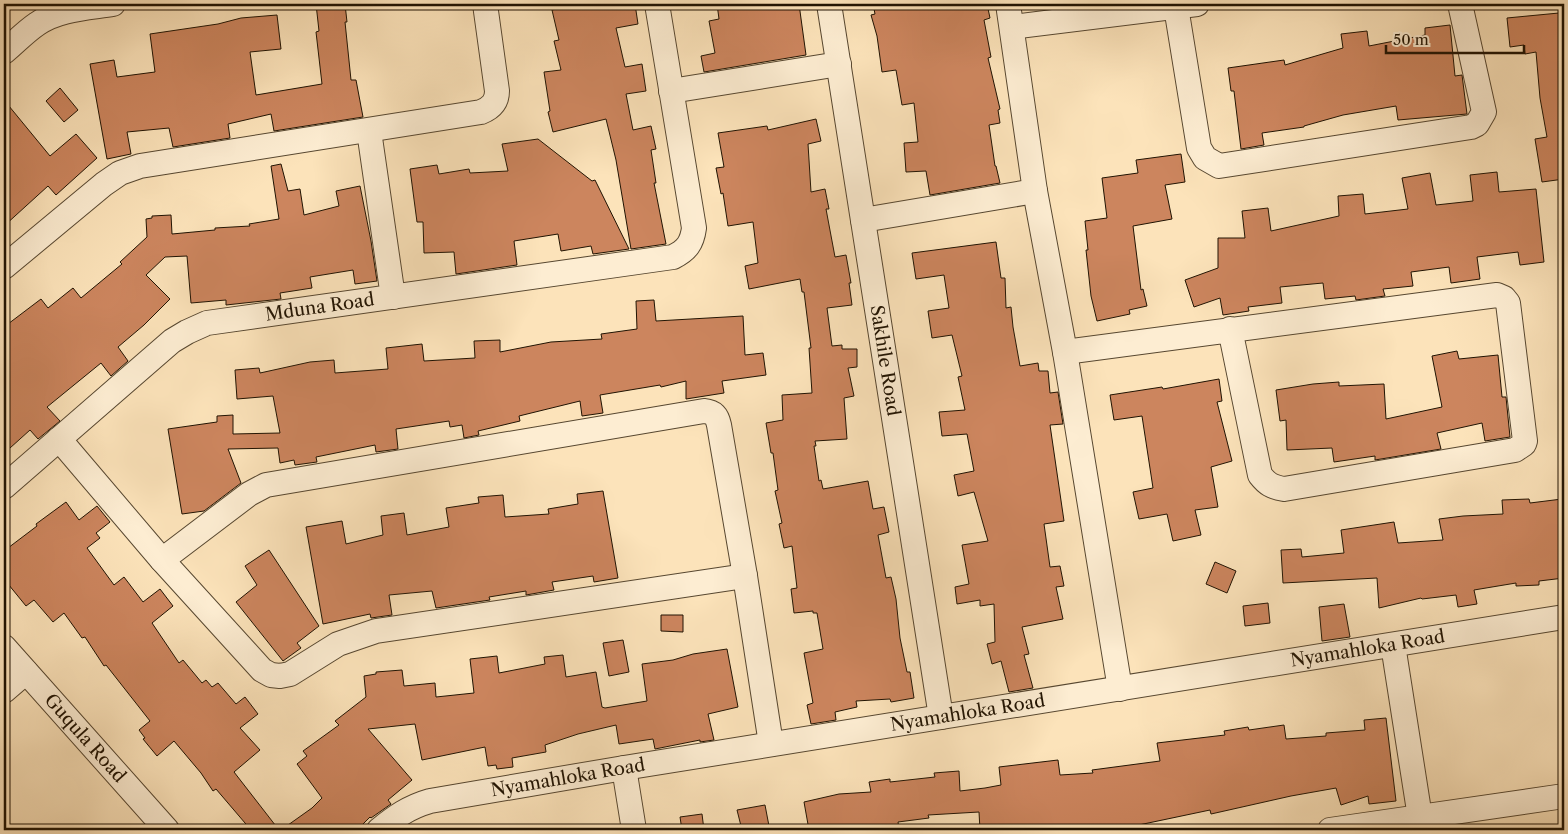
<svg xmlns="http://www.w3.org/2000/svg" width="1568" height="834" font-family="'Libre Caslon Text',serif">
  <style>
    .building { fill: #cc855e; stroke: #201302 }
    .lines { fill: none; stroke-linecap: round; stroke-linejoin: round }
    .minor-casing { stroke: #574730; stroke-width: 26 }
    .minor { stroke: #fdedd2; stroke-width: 24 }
    .labels { text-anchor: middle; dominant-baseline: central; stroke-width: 4.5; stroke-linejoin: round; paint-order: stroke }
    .street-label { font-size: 18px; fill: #201302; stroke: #fdedd2 }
  </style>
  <rect width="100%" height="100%" fill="#fce3ba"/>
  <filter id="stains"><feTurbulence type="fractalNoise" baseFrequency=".004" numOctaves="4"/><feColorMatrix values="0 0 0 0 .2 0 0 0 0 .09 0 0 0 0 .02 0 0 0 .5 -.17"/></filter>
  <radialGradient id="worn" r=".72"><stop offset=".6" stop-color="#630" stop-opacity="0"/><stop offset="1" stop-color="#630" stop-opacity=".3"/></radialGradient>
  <g class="building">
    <polygon points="316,4 345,4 347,22 345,22 351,80 356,80 363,117 274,131 271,114 228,124 230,138 173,147 169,128 127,132 131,154 107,159 90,64 114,60 117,77 155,72 150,34 218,24 241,18 277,15 281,49 250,52 256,95 322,84 316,32 319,31"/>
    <polygon points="580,4 635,4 638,24 616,28 625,67 642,64 646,91 626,94 633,130 651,126 656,149 651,150 656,183 654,183 666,244 631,249 616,160 606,119 553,132 548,112 550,111 544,72 561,70 554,41 559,40 552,10"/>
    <polygon points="717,4 799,4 806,55 704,72 701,56 715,53 709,21 719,19"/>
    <polygon points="873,4 948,4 948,8 969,4 987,4 990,18 984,20 991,57 988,58 1000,109 998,110 1000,123 989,125 995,166 996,166 1000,183 930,195 926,171 906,172 904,143 918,142 914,103 902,105 896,70 882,72 877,36 871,15 875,14"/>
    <polygon points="1559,13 1562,41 1559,41 1564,86 1564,179 1542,182 1535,139 1547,137 1540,98 1536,52 1525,54 1524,45 1510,47 1507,18"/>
    <polygon points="1450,25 1455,76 1462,75 1467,114 1398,120 1396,106 1343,115 1304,126 1304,127 1262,133 1264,145 1241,149 1234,91 1231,91 1228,68 1284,60 1285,65 1343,48 1341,34 1367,31 1369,46 1425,35 1425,28"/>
    <polygon points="60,88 78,110 64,122 46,101"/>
    <polygon points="4,100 50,156 76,134 97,158 56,195 48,186 4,226"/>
    <polygon points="816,119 821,141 808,144 811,192 825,189 829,209 826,209 835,257 846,255 851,283 849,283 852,305 827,308 832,346 842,345 842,349 857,349 857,367 848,368 854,396 844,398 847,439 815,441 816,446 814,446 819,481 821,480 823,489 868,481 873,509 884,507 889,532 878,535 886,578 891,577 896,599 900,638 907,672 910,672 914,698 891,702 890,699 856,701 857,707 835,712 836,720 811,724 807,705 813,703 804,653 823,649 817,613 813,613 813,611 794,613 791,589 797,588 792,546 784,548 779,524 782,523 775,491 778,490 773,453 771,453 766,423 783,420 782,395 812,393 809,348 811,348 804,292 802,292 800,279 749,289 745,266 758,263 753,222 728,226 723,193 721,194 716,168 724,167 718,133 767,126 768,130"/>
    <polygon points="538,139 592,181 595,180 629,249 593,254 591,246 561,251 558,234 514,241 517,265 456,274 454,252 424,253 423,222 417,222 410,169 437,165 439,174 469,169 470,173 508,171 502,144"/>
    <polygon points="1181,154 1185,182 1165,185 1172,219 1133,226 1141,290 1143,289 1147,306 1129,310 1130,314 1097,321 1091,296 1086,250 1088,250 1085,221 1107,218 1102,178 1138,173 1136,160"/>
    <polygon points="281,164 288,191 300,189 304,215 339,206 336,191 360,186 371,241 377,281 355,284 353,270 310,277 312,288 280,293 281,299 226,305 226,300 191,303 187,256 165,257 146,275 170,299 144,325 118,347 128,361 111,376 101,363 47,407 60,421 38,439 30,430 10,448 4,440 4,327 41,299 48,308 73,288 81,298 122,264 120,262 147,237 146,219 152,218 152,216 171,215 172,234 215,230 215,228 250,226 249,224 279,219 271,166"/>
    <polygon points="1497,172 1499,192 1536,189 1544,262 1520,265 1518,252 1477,257 1480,279 1451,283 1449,267 1411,272 1413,286 1383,289 1385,296 1356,300 1355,296 1325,299 1323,283 1280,287 1282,303 1248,307 1249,311 1223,315 1220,298 1194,307 1185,280 1218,268 1218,238 1245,238 1242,211 1268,208 1271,231 1339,216 1338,196 1363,194 1365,214 1408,209 1402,178 1430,173 1436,205 1473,201 1470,175"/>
    <polygon points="996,242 1001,278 1005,278 1006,308 1011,307 1013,327 1020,366 1038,363 1039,371 1048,371 1050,393 1058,392 1063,424 1050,425 1064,521 1044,524 1050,567 1060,566 1064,586 1056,587 1063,619 1022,627 1029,654 1024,655 1033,688 1009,692 1001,661 992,664 987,644 995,642 994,604 980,606 980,600 957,604 955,587 969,584 962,545 988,541 974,492 958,496 954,475 974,471 967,434 942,436 939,412 965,410 958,377 962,376 952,335 932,338 928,311 949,308 944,275 916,279 912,253"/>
    <polygon points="654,300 656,321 743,316 745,355 763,353 766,375 722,381 724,393 686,399 686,381 661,387 660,385 600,395 603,413 582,416 580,401 519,416 520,421 478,431 479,435 464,438 462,425 450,427 449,421 396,429 398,449 376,452 375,445 316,457 317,462 295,465 294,460 280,463 278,448 228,449 241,483 204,511 182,514 168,429 217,422 217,416 233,415 233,434 280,433 273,396 237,399 235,370 259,368 260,373 310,362 334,360 335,373 388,369 386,348 422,344 424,361 475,358 474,341 500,340 500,352 551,342 602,339 601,334 637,329 636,301"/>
    <polygon points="1457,351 1459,359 1498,355 1502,397 1506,397 1510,437 1485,441 1482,423 1437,433 1441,449 1375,460 1375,456 1334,462 1332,448 1287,450 1286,420 1280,421 1276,390 1313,384 1339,382 1339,386 1384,384 1386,419 1442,407 1432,356"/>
    <polygon points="1219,379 1222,401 1217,402 1232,461 1211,467 1218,507 1195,510 1201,535 1173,541 1167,514 1139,519 1133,492 1153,488 1142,416 1114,420 1110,395 1162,387 1163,389"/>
    <polygon points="603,491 618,578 594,582 593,576 552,582 554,590 526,595 526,591 489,597 490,600 436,608 432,591 389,595 392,615 371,618 370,614 323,624 306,527 342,521 346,544 383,535 381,516 404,513 407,535 449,527 446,508 479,503 478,497 503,495 505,517 549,514 548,509 578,504 577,494"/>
    <polygon points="1529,499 1530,503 1562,499 1564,513 1564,578 1539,581 1539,585 1516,586 1516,583 1474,590 1477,604 1458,607 1456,595 1422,599 1421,598 1379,608 1377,578 1283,583 1281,550 1301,549 1302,557 1344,553 1341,530 1394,522 1398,543 1443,540 1439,519 1463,516 1503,514 1502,500"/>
    <polygon points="66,502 79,520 97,506 110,522 96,533 100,538 87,548 114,585 124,577 143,602 160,589 173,606 152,623 179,663 183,660 202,683 206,680 212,687 218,683 236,704 245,697 258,714 240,728 260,750 234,772 279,830 251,830 216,789 213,791 201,773 174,741 157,756 143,739 145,738 139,730 150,721 106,665 104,666 85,637 82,638 64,613 53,622 34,600 26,606 4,579 4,551 37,526 36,524"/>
    <polygon points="269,550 319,626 297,643 301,648 283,661 236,602 257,585 245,566"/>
    <polygon points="1215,562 1236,571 1227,593 1206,584"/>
    <polygon points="1268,603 1270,623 1245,626 1243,606"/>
    <polygon points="1344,604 1350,637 1322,641 1319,607"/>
    <polygon points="661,615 683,615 683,632 661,631"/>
    <polygon points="623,640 629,672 609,676 603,643"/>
    <polygon points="727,649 738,707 708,714 714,740 700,742 700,740 655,749 653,739 619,744 616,725 578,734 545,745 546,752 512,758 513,767 497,769 496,765 488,766 485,747 422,760 415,724 368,729 412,780 388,800 391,804 371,818 370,817 357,830 281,830 312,808 322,798 297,764 307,756 303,751 339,725 335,721 366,697 364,676 376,674 376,672 402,670 404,686 435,683 436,697 474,693 470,659 497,656 499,673 545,664 544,657 563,655 566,677 596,672 602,707 605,708 647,701 642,664 673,660 693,654"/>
    <polygon points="1386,718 1396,801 1369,804 1368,796 1341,805 1336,788 1291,796 1211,814 1210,810 1134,826 1135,830 980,830 979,812 928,815 929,818 898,822 899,829 890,830 809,830 804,802 839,794 871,792 869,782 890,779 890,782 935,777 934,773 959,771 960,791 985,788 1001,785 999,767 1058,760 1060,775 1093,773 1092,770 1160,761 1157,743 1225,735 1224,731 1248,727 1249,730 1284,725 1286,739 1326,736 1326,733 1365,730 1364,720"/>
    <polygon points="765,805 769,826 742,830 737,810"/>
    <polygon points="702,814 704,830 682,830 680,817"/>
  </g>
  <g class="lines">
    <defs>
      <g id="minor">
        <path id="s1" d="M829,4L941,717"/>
        <polyline points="1008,4 1035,191 1065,352 1120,689"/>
        <polyline points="1176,7 1199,148 1205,158 1219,166 1471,127 1477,124 1484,112 1460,4"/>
        <polyline points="1012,27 1197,4"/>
        <path d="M4,52C15,43 25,32 37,24C58,9 88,8 113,4"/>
        <polyline points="671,91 839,64"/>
        <polyline points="369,131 393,297"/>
        <polyline points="863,220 1035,191"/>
        <path d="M4,267L104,184L120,173L140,166L481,112C491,108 497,102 497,91L485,4"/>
        <path d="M1065,352L1497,295L1504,298L1508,303L1525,441L1524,444L1515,450L1284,489C1272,487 1267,484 1260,475L1230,329"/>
        <polyline points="59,439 162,560 262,670 271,675 280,676 290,674 338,644 376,631 745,576"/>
        <path id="s2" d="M4,487L172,341L187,332L207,323L673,257C687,250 692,243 694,228L657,4"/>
        <path d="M162,560L249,494L266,485L704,411C714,412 717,416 719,425L745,576L771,744"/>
        <polyline points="1393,645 1422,830"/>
        <path id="s3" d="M4,647L167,830"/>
        <polyline points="4,691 26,672"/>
        <polyline points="624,768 634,830"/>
        <path id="s4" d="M379,830C395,817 409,807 430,801L624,768L1564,617"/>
        <polyline points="1330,830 1564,796"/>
      </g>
    </defs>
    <use href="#minor" class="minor-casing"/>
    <use href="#minor" class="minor"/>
  </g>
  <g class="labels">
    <g class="street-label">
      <text stroke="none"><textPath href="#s2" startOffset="376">Mduna Road</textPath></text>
      <text stroke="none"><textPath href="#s1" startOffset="361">Sakhile Road</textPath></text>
      <text stroke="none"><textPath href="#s4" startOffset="1009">Nyamahloka Road</textPath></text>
      <text stroke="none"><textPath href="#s4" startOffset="604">Nyamahloka Road</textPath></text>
      <text stroke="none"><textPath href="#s3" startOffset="122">Guqula Road</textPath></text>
      <text stroke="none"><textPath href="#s4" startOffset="199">Nyamahloka Road</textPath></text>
    </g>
  </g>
  <rect width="1568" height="834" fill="none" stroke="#fce3ba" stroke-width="20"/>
  <rect x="5" y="5" width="1558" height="824" fill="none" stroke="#201302" stroke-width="2.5"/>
  <rect x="10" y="10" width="1548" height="814" fill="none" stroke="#201302"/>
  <path d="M1386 45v8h138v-8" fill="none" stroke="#201302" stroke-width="2.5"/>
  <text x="1393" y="45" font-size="15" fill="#201302" stroke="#fdedd2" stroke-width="4" paint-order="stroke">50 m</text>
  <rect width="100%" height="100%" filter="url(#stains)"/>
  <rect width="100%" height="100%" fill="url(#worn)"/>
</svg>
